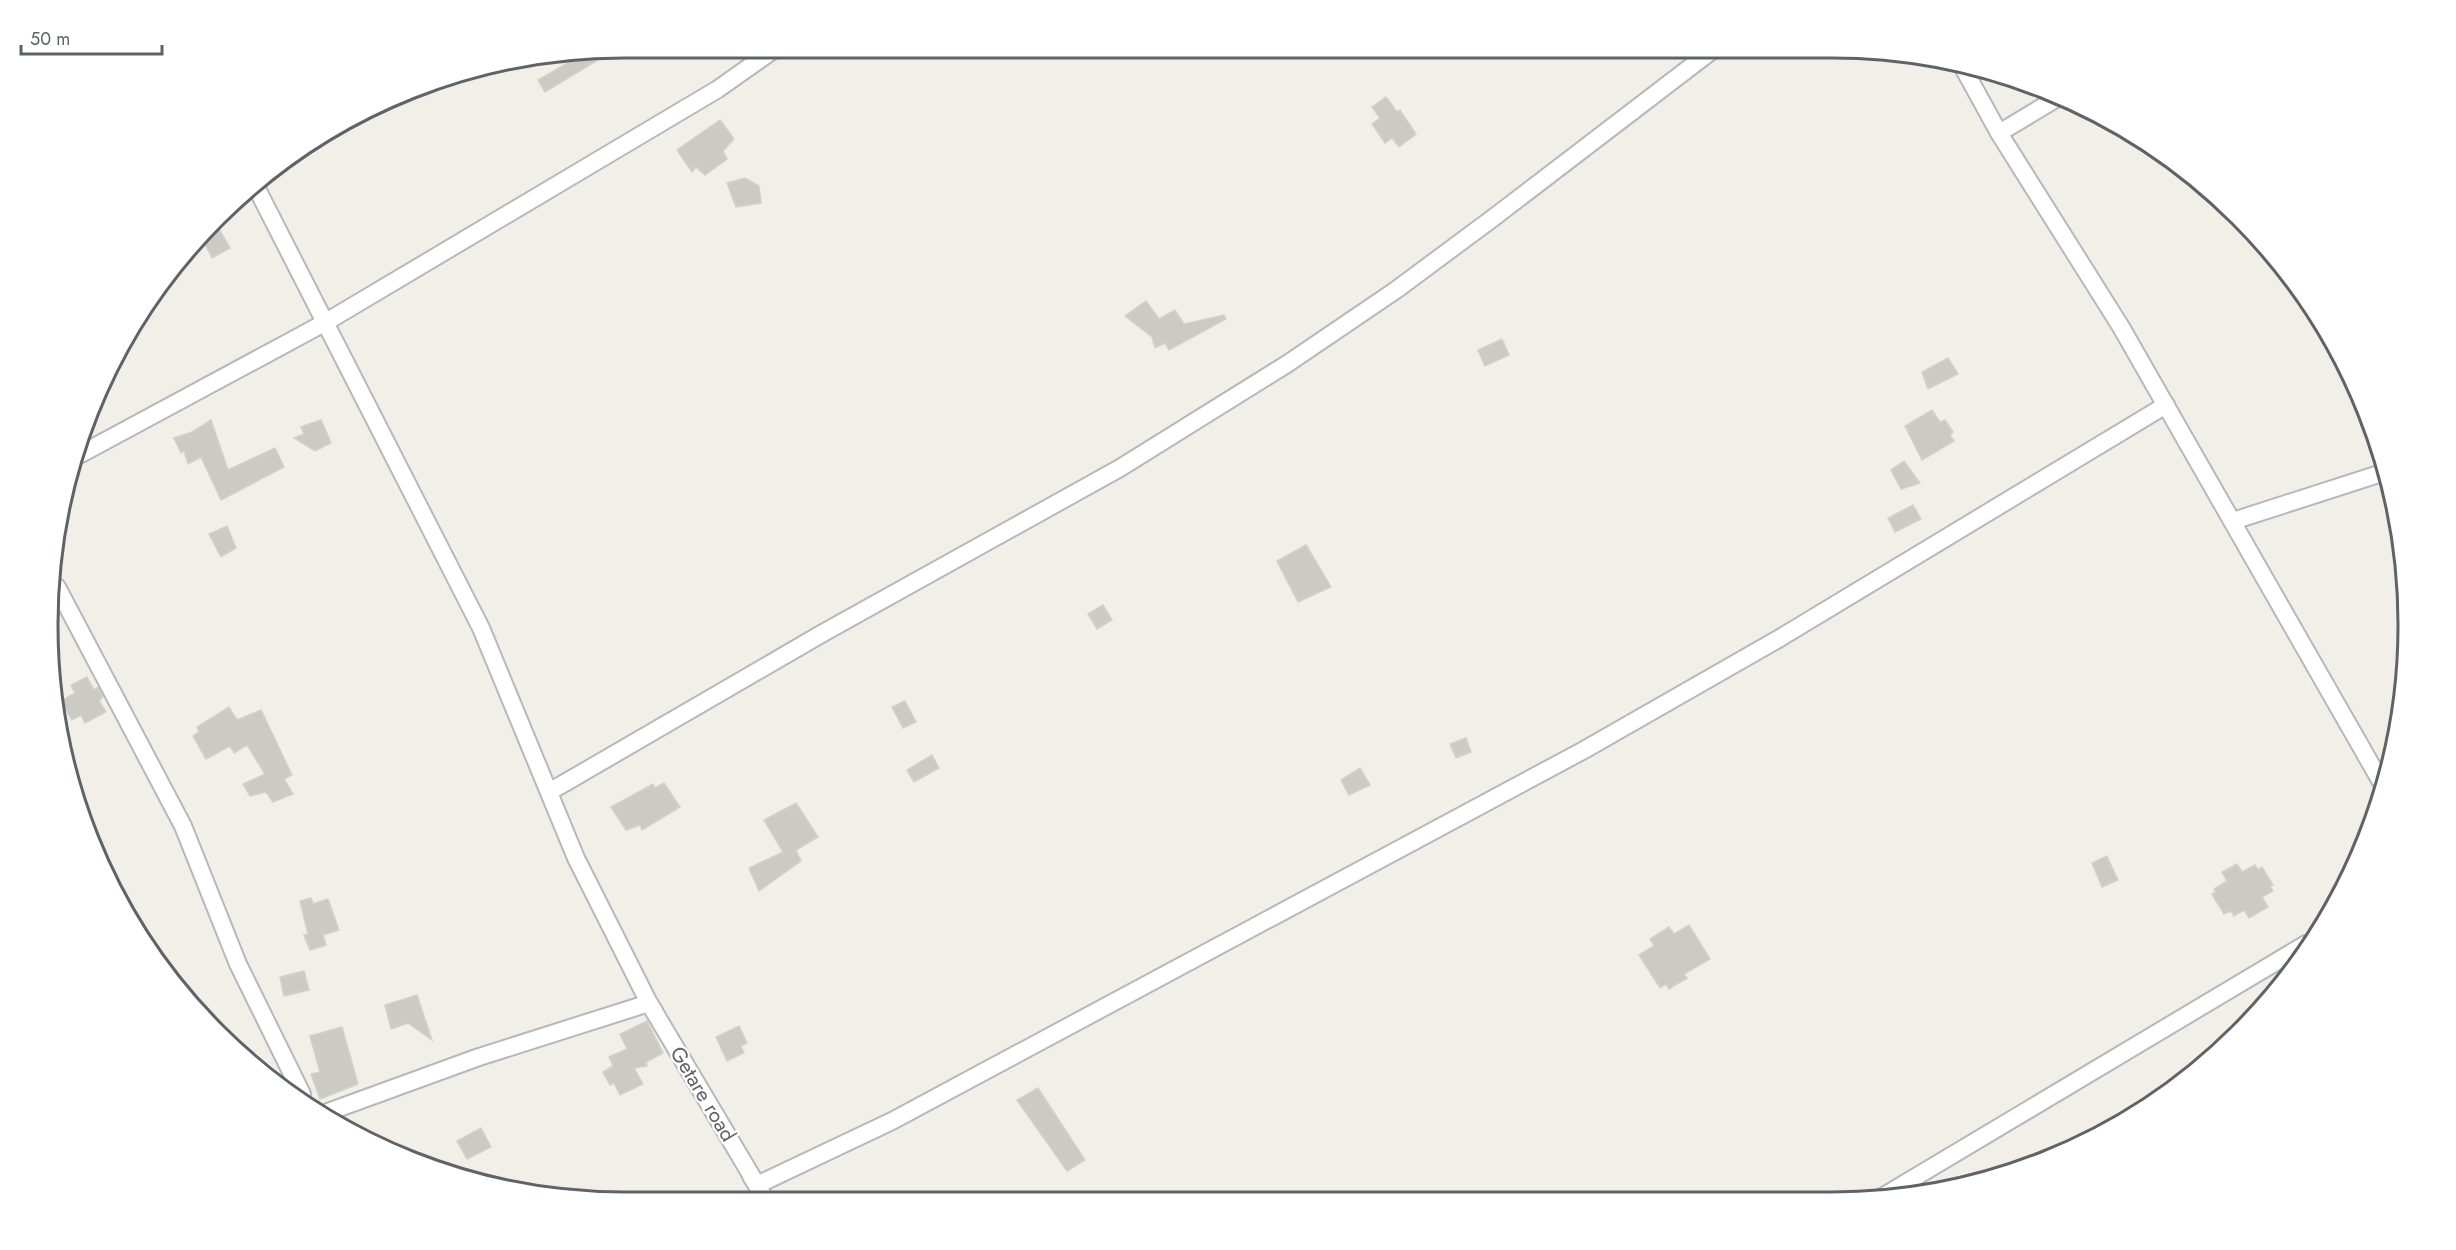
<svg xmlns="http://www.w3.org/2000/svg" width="2456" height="1250" font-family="Jost,sans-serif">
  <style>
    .building { fill: #cccac5; stroke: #d6d1c6; stroke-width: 1.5 }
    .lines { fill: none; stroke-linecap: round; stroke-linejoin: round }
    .minor-casing { stroke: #b5b8bc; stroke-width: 20 }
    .minor { stroke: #fff; stroke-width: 16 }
    .labels { text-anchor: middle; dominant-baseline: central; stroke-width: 4.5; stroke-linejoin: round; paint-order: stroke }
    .street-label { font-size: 21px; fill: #5f6368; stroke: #fff }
    .rim { fill: none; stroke: #5f6368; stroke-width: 3 }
  </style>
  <rect width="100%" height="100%" fill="#f1efe8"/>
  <g class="building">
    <polygon points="616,49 545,92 538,80 581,55"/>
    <polygon points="1386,97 1397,112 1400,110 1416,134 1399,147 1392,138 1385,143 1372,124 1380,118 1372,107"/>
    <polygon points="720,120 734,139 723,151 727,159 705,175 696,167 692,172 677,150"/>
    <polygon points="745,178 759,186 761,203 736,207 727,183"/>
    <polygon points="215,222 230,248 212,258 201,236"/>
    <polygon points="1146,301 1159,319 1175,310 1184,324 1224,315 1226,319 1169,350 1165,343 1155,348 1152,337 1125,316"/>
    <polygon points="1502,339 1509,355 1485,366 1478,350"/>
    <polygon points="1948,358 1958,374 1928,389 1922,372"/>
    <polygon points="1932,410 1940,422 1945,420 1953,432 1950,435 1954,441 1922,460 1905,426"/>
    <polygon points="211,420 228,470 275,448 284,467 221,500 201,457 188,464 184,451 181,453 174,438 192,432"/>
    <polygon points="321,420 331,443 315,451 294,438 304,434 301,427"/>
    <polygon points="1904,461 1920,483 1901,489 1891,470"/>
    <polygon points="1913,505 1921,519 1895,532 1888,518"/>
    <polygon points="227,526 236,548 221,557 209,534"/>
    <polygon points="1306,545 1331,587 1298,602 1277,561"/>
    <polygon points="1103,605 1112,620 1097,629 1088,614"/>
    <polygon points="87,677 94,690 98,687 103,696 99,701 106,712 85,723 81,715 72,720 61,701 75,693 71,685"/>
    <polygon points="905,701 916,722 903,728 892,707"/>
    <polygon points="229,707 237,720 261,710 292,775 284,779 293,794 273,802 266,792 250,796 243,784 265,774 247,745 234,753 230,746 206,759 193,736 199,732 197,727"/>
    <polygon points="1466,738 1471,752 1456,758 1450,744"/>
    <polygon points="932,755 939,768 914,782 907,770"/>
    <polygon points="1360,768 1370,785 1349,795 1341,780"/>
    <polygon points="664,783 680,807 642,830 640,825 626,830 611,807 653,784 655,788"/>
    <polygon points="796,803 818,837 796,850 801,861 759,891 749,868 783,852 764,820"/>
    <polygon points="2107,856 2118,880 2102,887 2092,863"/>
    <polygon points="2237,864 2242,872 2255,865 2258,870 2262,867 2273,885 2270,886 2273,891 2262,897 2268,907 2249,918 2244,910 2234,916 2231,911 2224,914 2212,894 2216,892 2214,889 2227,881 2222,872"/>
    <polygon points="311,898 313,904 328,899 339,930 323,935 326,945 310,950 304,935 308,934 300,901"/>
    <polygon points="1689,925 1710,959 1684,974 1687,978 1669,989 1666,984 1660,988 1639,955 1654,946 1650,939 1669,927 1674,934"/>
    <polygon points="304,971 309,990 284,996 280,977"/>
    <polygon points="417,995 432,1040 408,1023 391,1029 385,1005"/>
    <polygon points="647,1021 663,1053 646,1062 647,1066 634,1068 643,1084 620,1095 614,1083 610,1085 603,1072 613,1066 609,1057 627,1049 620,1034"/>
    <polygon points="739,1026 747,1043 741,1046 744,1053 727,1061 716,1037"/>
    <polygon points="342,1027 358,1084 320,1099 311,1074 320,1072 310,1036"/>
    <polygon points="1038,1088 1085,1160 1067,1171 1017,1100"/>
    <polygon points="481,1128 491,1147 467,1159 457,1141"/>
  </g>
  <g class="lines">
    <defs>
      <g id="minor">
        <polyline points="1961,64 1999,133 2121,327 2384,787"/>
        <polyline points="1999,133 2059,97"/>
        <polyline points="255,185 481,628 576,858 649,1003 757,1185 892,1121 1584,750 1780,638 2166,405"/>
        <polyline points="81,454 326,322 718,89 776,48"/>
        <polyline points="2233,521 2385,472"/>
        <polyline points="57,587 183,826 238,964 302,1094"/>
        <polyline points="549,792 823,633 1120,468 1287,364 1396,290 1493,218 1714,49"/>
        <polyline points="328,1112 479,1057 649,1003 654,1011"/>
        <polyline points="751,1176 766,1200"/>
        <polyline points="1882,1197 2306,944"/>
      </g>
    </defs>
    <use href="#minor" class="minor-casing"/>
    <use href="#minor" class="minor"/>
  </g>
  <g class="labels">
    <g class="street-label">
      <text transform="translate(703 1094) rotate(59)">Getare road</text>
    </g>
  </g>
  <path d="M0 0H2456V1250H0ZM624 58H1832A566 566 0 0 1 2398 624V626A566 566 0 0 1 1832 1192H624A566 566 0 0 1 58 626V624A566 566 0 0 1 624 58Z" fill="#fff" fill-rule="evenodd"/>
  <path class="rim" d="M624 58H1832A566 566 0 0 1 2398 624V626A566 566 0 0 1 1832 1192H624A566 566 0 0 1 58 626V624A566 566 0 0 1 624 58Z"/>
  <path d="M21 45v9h141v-9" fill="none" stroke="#5f6368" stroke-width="3"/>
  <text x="30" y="45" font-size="18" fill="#5f6368" stroke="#ffffff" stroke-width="4.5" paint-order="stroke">50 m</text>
</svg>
